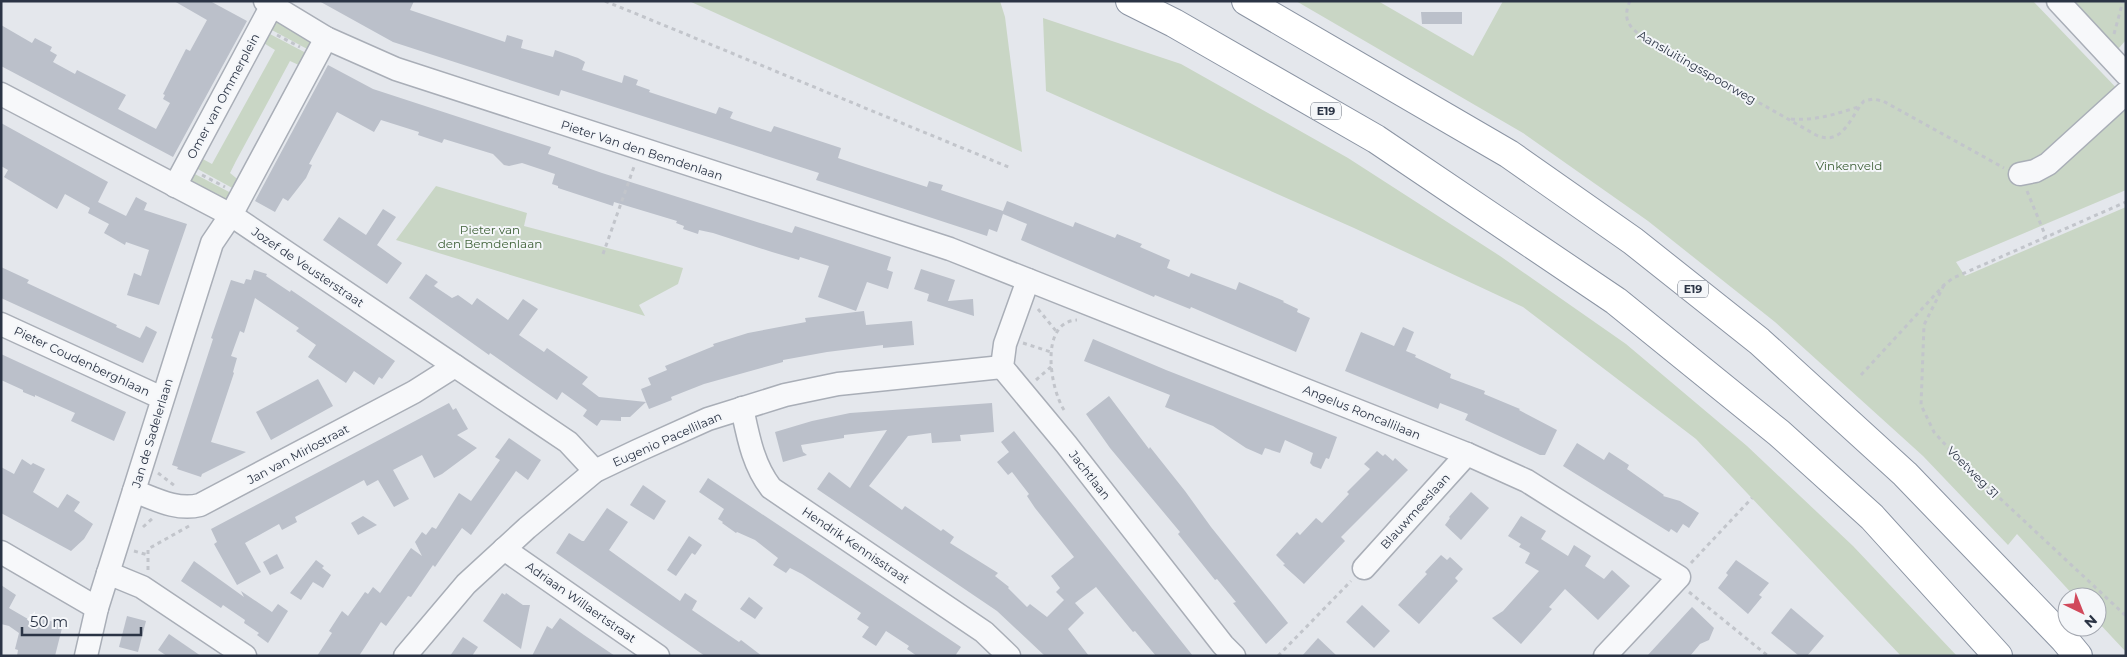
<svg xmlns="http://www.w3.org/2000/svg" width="2127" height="657" font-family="Montserrat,sans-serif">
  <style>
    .green { fill: #c9d6c5 }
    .building { fill: #bbc0ca }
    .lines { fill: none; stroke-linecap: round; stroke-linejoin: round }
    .minor-casing { stroke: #a9aeb7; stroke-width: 25 }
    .highway-casing { stroke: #8b94a3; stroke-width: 30 }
    .path { stroke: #c2c5cb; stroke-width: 3; stroke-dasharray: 4 4; stroke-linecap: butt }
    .minor { stroke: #f7f8fa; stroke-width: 22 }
    .highway { stroke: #fff; stroke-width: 28 }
    .labels { text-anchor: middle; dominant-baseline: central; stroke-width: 4; stroke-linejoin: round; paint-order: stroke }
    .shield { fill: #f4f6f9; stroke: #676e7b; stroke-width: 1 }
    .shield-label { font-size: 11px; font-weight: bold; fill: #2b3445 }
    .street-label { font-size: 12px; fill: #2b3445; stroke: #f4f6f9 }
    .park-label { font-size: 12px; fill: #3f6138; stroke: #f4f6f9 }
  </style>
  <rect width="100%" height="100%" fill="#e4e7ec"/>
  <g class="green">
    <polygon points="689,1 1000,1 1005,17 1022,152"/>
    <polygon points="1296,1 1378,1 1473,56 1503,1 2033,1 2126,98 2126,190 1956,262 1965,276 2126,207 2126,652 2097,621 2097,597 2075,597 2017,534 2008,545 1923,456 1775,322 1648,221 1523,133"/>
    <polygon points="2073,1 2126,1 2126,40 2118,49"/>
    <polygon points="1043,18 1181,64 1348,158 1500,256 1626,344 1747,446 1853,546 1957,656 1901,656 1696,439 1523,307 1354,228 1046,91"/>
    <polygon points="281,20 312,39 309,50 270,29 272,25"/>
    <polygon points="268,33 308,54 301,66 290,61 236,161 230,173 241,182 236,190 194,167 199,157 212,164 275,50 262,42"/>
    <polygon points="191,172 233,194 226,199 221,200 192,182"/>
    <polygon points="436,186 527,213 524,226 683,268 678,284 639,305 645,316 396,240"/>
  </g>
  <g class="building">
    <polygon points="174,1 210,1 247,21 173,157 1,66 1,25 32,43 35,38 52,47 50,51 57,55 53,62 75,74 77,70 126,95 118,109 156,129 170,103 163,99 165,95 163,94 186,49 190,51 207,20"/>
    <polygon points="319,1 414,1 410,10 505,42 507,35 523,40 521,48 553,57 555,50 578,58 585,62 582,70 622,83 624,75 638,80 636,85 650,90 649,92 716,114 719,107 733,112 730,118 732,119 771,132 774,126 841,148 838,158 865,167 927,187 929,181 943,185 941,190 1003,211 1007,201 1073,227 1075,222 1115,238 1117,234 1142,244 1140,247 1170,260 1167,268 1189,277 1191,273 1236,290 1239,282 1284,301 1283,302 1298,309 1297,312 1310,318 1296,352 1191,307 1190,309 1155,295 1154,297 1021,240 1027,224 1003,214 997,232 989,229 987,236 816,180 819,173 724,142 561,90 559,96 393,42"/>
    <polygon points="1421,12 1462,12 1462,24 1422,24"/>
    <polygon points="328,65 373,89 551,147 548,154 602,173 792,233 795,226 891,257 887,270 893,272 888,289 867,282 856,311 818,297 829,266 800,257 799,260 772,252 713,233 699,230 698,234 683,229 684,226 676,223 677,221 614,202 613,206 558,188 558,186 552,184 555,174 522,163 509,166 504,165 493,154 444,139 442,143 418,135 419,132 381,120 374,132 337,112 309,164 312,165 306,178 288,201 283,198 275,212 255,201"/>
    <polygon points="1,123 108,182 98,202 126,216 136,197 147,203 144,210 187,224 159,305 127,295 134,273 141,276 149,250 126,242 125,245 104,233 109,224 88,213 90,208 65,194 57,209 4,177 8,170 1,166"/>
    <polygon points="383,209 396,217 377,245 402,263 387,284 323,240 339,217 366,235"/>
    <polygon points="1,267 29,280 27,283 117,325 116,327 140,338 146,326 157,332 143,363 1,298"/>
    <polygon points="921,269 955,280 948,301 973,299 974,316 927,301 929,294 914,289"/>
    <polygon points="254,270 267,274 266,276 290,292 291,290 395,361 382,379 379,377 374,385 354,371 346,383 308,357 316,345 296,331 299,328 255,298 244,333 240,331 231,356 237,358 233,372 234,373 211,442 246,452 202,474 201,477 177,469 178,467 172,465 213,339 211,338 231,280 244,284 246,279 251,280"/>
    <polygon points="426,274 438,282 434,286 452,298 458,295 472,305 477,298 508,320 523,299 538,309 519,335 544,352 547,348 588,377 582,384 599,397 646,402 641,389 651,385 648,378 667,370 665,366 714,346 713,344 748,333 806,322 805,318 864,311 866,325 912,321 914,345 883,348 883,345 827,352 783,360 783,362 704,384 671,397 672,400 649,409 646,402 630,417 621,417 621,421 601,420 597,426 583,416 587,410 562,392 557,400 490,353 489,355 409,298"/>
    <polygon points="1403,327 1414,332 1406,351 1416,355 1415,357 1451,374 1450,378 1485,391 1484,394 1520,409 1519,410 1557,430 1545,455 1540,455 1465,420 1468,414 1440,403 1438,409 1345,371 1361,332 1394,346"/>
    <polygon points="1093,339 1166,370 1337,437 1329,459 1326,458 1321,469 1313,466 1310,463 1313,453 1285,440 1280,453 1265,448 1262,455 1246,448 1213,426 1165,407 1170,395 1084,361"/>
    <polygon points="1,354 126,412 114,441 71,421 75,413 35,395 35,397 23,392 23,390 1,380"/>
    <polygon points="318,379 333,406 271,440 256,412"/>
    <polygon points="1109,396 1149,449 1150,447 1185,491 1211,527 1288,623 1266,644 1233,603 1236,602 1217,579 1215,580 1178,534 1180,532 1110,448 1086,414"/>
    <polygon points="449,403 453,410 456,408 468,429 457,435 477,448 442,474 434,478 422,455 393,470 409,499 394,507 378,480 367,486 364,480 295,517 297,522 282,530 279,524 245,543 261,572 237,585 214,544 217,542 211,529"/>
    <polygon points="992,403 994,432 960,435 961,441 932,443 931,433 908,436 869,486 902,510 905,506 941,531 943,529 954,537 950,543 998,573 995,576 1009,587 1008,588 1027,607 1030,604 1047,617 1064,600 1056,592 1060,588 1051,576 1074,557 1035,508 1027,496 1029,494 1012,472 1008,475 997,462 1009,452 1001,442 1014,431 1193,656 1156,656 1135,631 1133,632 1096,587 1075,603 1084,613 1068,629 1089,656 1045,656 997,611 817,489 829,472 850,488 887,430 844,435 844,438 801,445 803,452 807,455 783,462 775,432 812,421 850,413"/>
    <polygon points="509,438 541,460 528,480 516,471 471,535 462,528 435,567 433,565 411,597 408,596 386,626 381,622 359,656 317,656 332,633 329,631 342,611 348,616 365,592 368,594 373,587 380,593 411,548 422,556 415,542 422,532 426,535 432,527 436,529 459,493 471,501 500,460 495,457"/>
    <polygon points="1577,443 1604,460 1609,452 1629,465 1627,469 1664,495 1663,496 1680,501 1699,513 1689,528 1683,524 1677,533 1671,529 1669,532 1563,466"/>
    <polygon points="1377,451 1383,456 1385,454 1393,461 1395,458 1408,470 1341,537 1345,541 1304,584 1283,565 1285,564 1276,555 1297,532 1300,535 1316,518 1322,523 1349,494 1347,492 1370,469 1364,464"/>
    <polygon points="22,459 31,465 33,463 45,469 33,492 58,508 67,494 80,502 74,511 93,524 84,539 71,551 1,513 1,467 14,474"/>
    <polygon points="708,478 961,647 955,656 917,656 907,649 909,646 886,631 876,646 862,637 869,627 857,619 861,613 802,574 790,568 786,573 773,565 778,558 755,540 737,532 736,533 722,523 723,522 718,519 724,509 699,492"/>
    <polygon points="643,485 666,501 654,520 630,505"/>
    <polygon points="1471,492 1489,508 1461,540 1445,525 1450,518 1449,517"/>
    <polygon points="607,508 628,522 609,550 680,601 685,593 697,601 692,610 739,642 741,640 762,656 705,656 556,553 569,533 582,541 584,541"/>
    <polygon points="363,516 377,525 358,535 351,523"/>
    <polygon points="1521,516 1546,531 1541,539 1568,556 1574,545 1591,556 1585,566 1604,579 1612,570 1630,586 1598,620 1565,589 1549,607 1552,609 1521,644 1492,618 1503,611 1539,571 1525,563 1530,553 1519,547 1521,544 1508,536"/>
    <polygon points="689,536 702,545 695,555 692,553 676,576 667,570"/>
    <polygon points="277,554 284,568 270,575 263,562"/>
    <polygon points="1441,555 1447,560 1450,557 1463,569 1455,578 1458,581 1419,624 1398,605 1427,574 1425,572"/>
    <polygon points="316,560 324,566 322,568 331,575 323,588 313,582 301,600 290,593"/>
    <polygon points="1736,560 1769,583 1759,595 1762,597 1748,614 1718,588 1728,575 1726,573"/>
    <polygon points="194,561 244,597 241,591 272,612 278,604 288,611 268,643 257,635 259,633 244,623 245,620 223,605 221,608 181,581"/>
    <polygon points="1,585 16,595 9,608 40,626 42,619 63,624 55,656 17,656 18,650 15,649 19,633 9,626 1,624"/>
    <polygon points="502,593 505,595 506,593 523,605 530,605 521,649 483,621"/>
    <polygon points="749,597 763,608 755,619 740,609"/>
    <polygon points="1362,605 1390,631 1374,648 1346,622"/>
    <polygon points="1692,607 1714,628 1709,640 1700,644 1690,656 1647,656"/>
    <polygon points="1791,608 1824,636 1807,656 1799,656 1771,633"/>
    <polygon points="127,616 146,621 138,652 119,647"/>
    <polygon points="560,618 584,635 615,656 532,656 547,626 552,629"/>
    <polygon points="169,634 201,656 167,656 158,650"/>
    <polygon points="463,637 478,647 472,656 450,656"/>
    <polygon points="1318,638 1337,656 1302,656"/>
  </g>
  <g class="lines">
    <defs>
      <g id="minor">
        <polyline points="265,1 326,38 396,69 950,249 1467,454 1527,481 1679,577 1605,656"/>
        <polyline points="2058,1 2126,74"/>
        <polyline points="1,94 231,215 568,442 595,471"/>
        <polyline points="2020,174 2035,171 2048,164 2126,93"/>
        <polyline points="175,186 272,5"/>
        <polyline points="1028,280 1005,344 1002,367 1066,444 1223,645 1234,656"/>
        <polyline points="1,324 162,398"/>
        <path d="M742,408C748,436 753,465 771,488L984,632L1009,656"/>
        <path d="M134,491C155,499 177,511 200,505L414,392L455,366"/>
        <polyline points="504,549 658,656"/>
        <polyline points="1,552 97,608"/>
        <polyline points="1364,568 1467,454"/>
        <polyline points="108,573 142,587 245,656"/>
        <polyline points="86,656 97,608 212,243 231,215 326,38"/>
        <polyline points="405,656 466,584 527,528 595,471 637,451 708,419 785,395 838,384 1002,367"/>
      </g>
      <g id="highway">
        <polyline points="1130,1 1174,23 1376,139 1616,301 1779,433 1872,517 1998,656"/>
        <polyline points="1246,1 1509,154 1633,241 1759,341 1905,474 2064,639 2078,656"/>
      </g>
    </defs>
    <use href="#minor" class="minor-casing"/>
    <use href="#highway" class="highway-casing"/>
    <g class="path">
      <polyline points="605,1 1011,168"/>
      <path d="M1630,1C1623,17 1627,25 1640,35L1816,135C1843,147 1850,117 1864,101L1873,99L1883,101L2004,168"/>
      <polyline points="2114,34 2123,1"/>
      <polyline points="277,35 300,47"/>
      <path d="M1791,119C1815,121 1836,114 1858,107"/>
      <polyline points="202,175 225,187"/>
      <polyline points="2027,191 2046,237"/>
      <polyline points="603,254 635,164"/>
      <polyline points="1944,285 1924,325 1921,405 1934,432 1959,460 2126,616"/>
      <polyline points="1038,309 1056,331"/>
      <polyline points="1023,343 1051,352"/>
      <polyline points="1861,375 1944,285 1953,278 2126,202"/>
      <polyline points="1036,380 1052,366"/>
      <path d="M1064,410C1050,388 1039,322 1077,320"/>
      <polyline points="158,473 175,486"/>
      <polyline points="143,527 153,518"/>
      <polyline points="134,551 148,555"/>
      <polyline points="1691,563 1752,498"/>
      <polyline points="148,570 148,549 189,526"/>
      <polyline points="1689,592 1768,656"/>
      <polyline points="1278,656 1351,581"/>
    </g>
    <use href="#minor" class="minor"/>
    <use href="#highway" class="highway"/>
  </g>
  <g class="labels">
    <g class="shield">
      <rect x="1311" y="102.5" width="30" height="17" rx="4"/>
      <rect x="1678" y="280.5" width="30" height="17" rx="4"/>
    </g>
    <g class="shield-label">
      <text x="1326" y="111">E19</text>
      <text x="1693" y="289">E19</text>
    </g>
    <g class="street-label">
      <text transform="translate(1697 67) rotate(30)">Aansluitingsspoorweg</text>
      <text transform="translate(223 96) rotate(-62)">Omer van Ommerplein</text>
      <text transform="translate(642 150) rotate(18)">Pieter Van den Bemdenlaan</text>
      <text transform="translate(308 267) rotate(34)">Jozef de Veusterstraat</text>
      <text transform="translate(82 361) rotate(25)">Pieter Coudenberghlaan</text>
      <text transform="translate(1362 412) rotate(22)">Angelus Roncallilaan</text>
      <text transform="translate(152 433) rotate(-73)">Jan de Sadelerlaan</text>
      <text transform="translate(667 439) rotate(-24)">Eugenio Pacellilaan</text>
      <text transform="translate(298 454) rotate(-28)">Jan van Mirlostraat</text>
      <text transform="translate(1973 472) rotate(45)">Voetweg 31</text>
      <text transform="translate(1090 475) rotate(52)">Jachtlaan</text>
      <text transform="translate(1415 511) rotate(-48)">Blauwmeeslaan</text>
      <text transform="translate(856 545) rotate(34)">Hendrik Kennisstraat</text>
      <text transform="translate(581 602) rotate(35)">Adriaan Willaertstraat</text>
    </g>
    <g class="park-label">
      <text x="1849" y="165">Vinkenveld</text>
      <text x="490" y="229">Pieter van<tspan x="490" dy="14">den Bemdenlaan</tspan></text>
    </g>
  </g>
  <rect width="2127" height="657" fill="none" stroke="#2b3445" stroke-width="5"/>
  <g transform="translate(2082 612) rotate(137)"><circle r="24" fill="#f4f6f9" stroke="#a4a8b1"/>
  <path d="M0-4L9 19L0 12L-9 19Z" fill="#d1495b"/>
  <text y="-8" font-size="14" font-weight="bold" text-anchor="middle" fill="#2b3445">N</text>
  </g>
  <path d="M22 627v8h119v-8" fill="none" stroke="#2b3445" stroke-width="2.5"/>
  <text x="30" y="627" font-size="15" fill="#2b3445" stroke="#f4f6f9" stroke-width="4" paint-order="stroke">50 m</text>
</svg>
